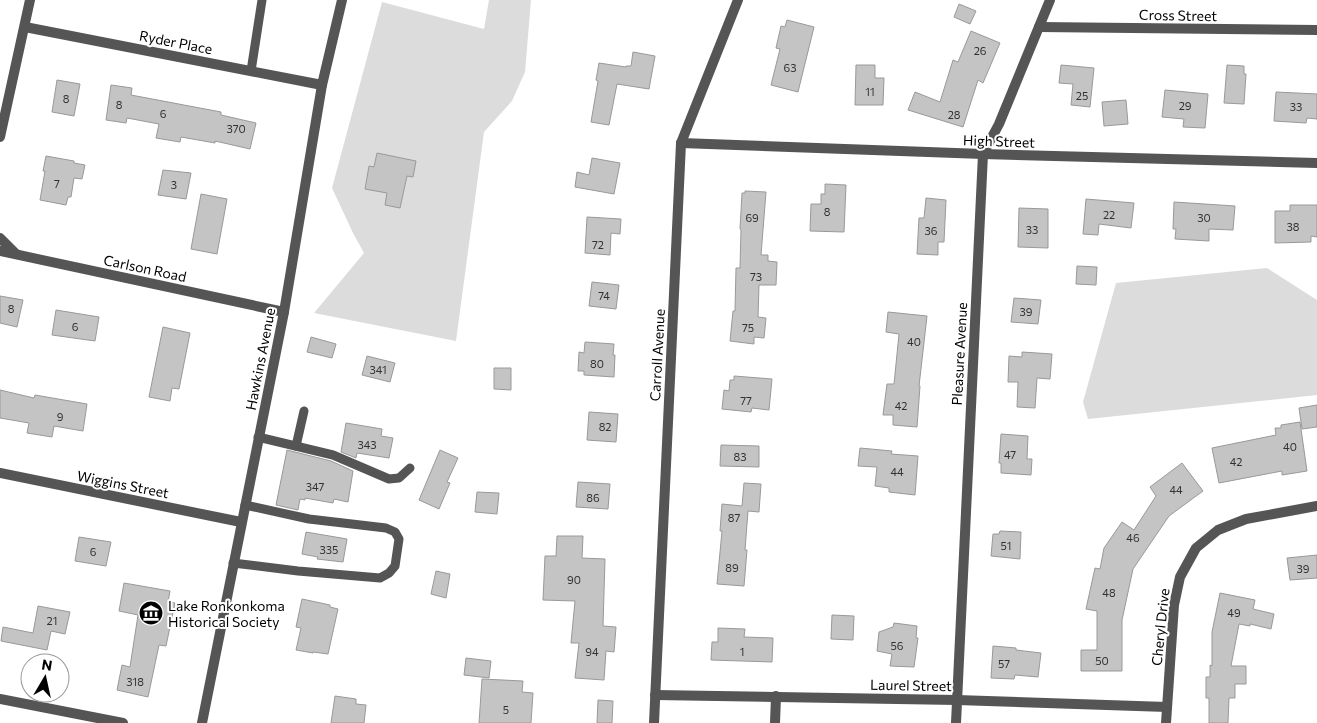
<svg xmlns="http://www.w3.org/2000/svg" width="1317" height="723" font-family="Commissioner,sans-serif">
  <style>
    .green { fill: #dcdcdc }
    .building { fill: #c4c4c4; stroke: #999 }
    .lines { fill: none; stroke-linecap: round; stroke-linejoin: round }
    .service { stroke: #555; stroke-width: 9 }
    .minor { stroke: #555; stroke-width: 10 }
    .tertiary { stroke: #555; stroke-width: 10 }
    .labels { text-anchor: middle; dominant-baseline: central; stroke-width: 4; stroke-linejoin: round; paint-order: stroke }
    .number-label { font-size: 11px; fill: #313131 }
    .street-label { font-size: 14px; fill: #000; stroke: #fff }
    .poi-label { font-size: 14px; fill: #000; stroke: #fff; text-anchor: start }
  </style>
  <rect width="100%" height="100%" fill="#fff"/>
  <g class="green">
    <polygon points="489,0 531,0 525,72 512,101 484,132 456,341 314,313 364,253 353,233 332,188 382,2 484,29"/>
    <polygon points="1267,268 1317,300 1317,395 1088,419 1083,402 1116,283"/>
  </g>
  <g class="building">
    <polygon points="959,4 976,11 970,24 954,17"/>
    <polygon points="787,20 814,27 798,92 771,85 780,49 776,48 781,26 785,27"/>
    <polygon points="971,31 1000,43 983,83 978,80 963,127 908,110 915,92 940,102 953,60 958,62"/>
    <polygon points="633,52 655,56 649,89 617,84 609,125 591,122 598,81 596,80 599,63 626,67 626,66 631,66"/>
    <polygon points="856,65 875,65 875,78 884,78 883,105 855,105"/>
    <polygon points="1061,65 1094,68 1090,107 1071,105 1073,84 1059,83"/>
    <polygon points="1227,65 1244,66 1244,74 1246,74 1244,104 1224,103"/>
    <polygon points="57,80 80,84 74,116 52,112"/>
    <polygon points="111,85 132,88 131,95 221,112 221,115 256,123 250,149 215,141 215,143 181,137 180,142 156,138 159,124 127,118 126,123 106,120"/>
    <polygon points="1165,90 1208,94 1205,128 1183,127 1184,119 1162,117"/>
    <polygon points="1276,92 1317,94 1317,119 1307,118 1306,123 1274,121"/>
    <polygon points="1126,100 1128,124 1104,126 1102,102"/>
    <polygon points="377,153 416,161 413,177 407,176 400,208 385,205 387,193 365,189 369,166 374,167"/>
    <polygon points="46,156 74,161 74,163 85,165 82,179 74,178 71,197 68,197 66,205 40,200 45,171 43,171"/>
    <polygon points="592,158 620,163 614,194 575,187 577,172 589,175"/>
    <polygon points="163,170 191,173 186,199 158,195"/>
    <polygon points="825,184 846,185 844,232 810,231 811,204 821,204 821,194 825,194"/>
    <polygon points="745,191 766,192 761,255 768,255 768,261 777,262 776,285 759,285 758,317 766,318 764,338 754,337 754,344 730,341 733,311 735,311 736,268 740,268 741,230 740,229 742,193 745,193"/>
    <polygon points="201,194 227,199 217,254 191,249"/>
    <polygon points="926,198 946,200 944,242 938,242 938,255 917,254 919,218 924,218"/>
    <polygon points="1086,199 1134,203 1131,228 1099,224 1098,235 1083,234"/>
    <polygon points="1174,202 1235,206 1233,230 1209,229 1209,241 1175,239 1176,229 1173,229"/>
    <polygon points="1290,205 1317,205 1317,237 1311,236 1311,242 1275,243 1275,211 1290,211"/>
    <polygon points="1019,208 1048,209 1048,248 1018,247"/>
    <polygon points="587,217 621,219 620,234 611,233 610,255 585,253"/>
    <polygon points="1077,266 1097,267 1096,285 1076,284"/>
    <polygon points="592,282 619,285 616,309 589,306"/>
    <polygon points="0,296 23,300 17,327 0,323"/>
    <polygon points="1014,298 1041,300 1038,324 1011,322"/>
    <polygon points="56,310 99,317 95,341 52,335"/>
    <polygon points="888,312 927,316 919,386 920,386 917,427 893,425 893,415 883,415 887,384 894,384 899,334 886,332"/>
    <polygon points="163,327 190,333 179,389 172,388 170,401 149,397"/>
    <polygon points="311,337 336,344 332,358 307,352"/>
    <polygon points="585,342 614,344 613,355 615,355 614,377 584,375 584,371 578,371 579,352 584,353"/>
    <polygon points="1022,352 1052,354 1050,379 1037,378 1035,408 1017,407 1018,382 1008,382 1009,356 1022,357"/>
    <polygon points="367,356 395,363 390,382 362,375"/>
    <polygon points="494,368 511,368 511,390 494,389"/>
    <polygon points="734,376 772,379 769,410 752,408 751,412 722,409 724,390 729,391 730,380 734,380"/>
    <polygon points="0,390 34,398 35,395 87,404 83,431 54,426 52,437 27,433 29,423 0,418"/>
    <polygon points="1317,405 1317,427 1302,429 1299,408"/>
    <polygon points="589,412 618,414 616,442 587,440"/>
    <polygon points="1300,422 1307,471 1282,475 1282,471 1219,483 1212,448 1276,435 1275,428 1281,428 1281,425"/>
    <polygon points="346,423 382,429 381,436 393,438 389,458 357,453 356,458 341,452"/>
    <polygon points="1001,434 1028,436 1027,459 1032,459 1031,475 1001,473 1001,463 999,463"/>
    <polygon points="721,445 759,446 759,467 720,466"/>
    <polygon points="860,448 892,451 891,454 918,456 915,495 889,492 889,488 875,486 877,467 858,466"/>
    <polygon points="287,450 331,461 353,471 348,502 334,499 333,503 305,498 305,500 300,499 298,510 276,505"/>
    <polygon points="440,450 458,458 447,482 450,483 439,509 419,500"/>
    <polygon points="1182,463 1203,491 1169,516 1133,569 1122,620 1122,671 1081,671 1081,650 1097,650 1097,611 1086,609 1095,568 1100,569 1104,548 1122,522 1134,530 1156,496 1150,487"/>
    <polygon points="578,482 610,484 608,509 576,507"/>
    <polygon points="744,483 761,484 759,512 748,511 745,550 747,550 744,586 717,584 722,531 720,531 722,504 742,506"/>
    <polygon points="477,492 499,493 497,514 475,512"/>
    <polygon points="1000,531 1021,532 1020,559 991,556 993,534 999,534"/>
    <polygon points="306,532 347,539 343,562 317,559 318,557 302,554"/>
    <polygon points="557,536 583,536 582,558 605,559 603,626 616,627 614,652 606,651 604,680 575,678 579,643 571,643 575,601 543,600 545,556 556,556"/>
    <polygon points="79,537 111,542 106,566 75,561"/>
    <polygon points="1317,555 1317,578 1290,580 1287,558"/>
    <polygon points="436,571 450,574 446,598 431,594"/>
    <polygon points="124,583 170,591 168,602 175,603 166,646 159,645 148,697 117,690 122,665 130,667 138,615 119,611"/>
    <polygon points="1220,593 1255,600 1253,609 1274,614 1271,629 1250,624 1250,626 1239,624 1231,666 1246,666 1246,684 1235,684 1235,698 1229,698 1228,723 1209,723 1209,698 1206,698 1206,677 1210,677 1210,665 1212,666 1212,632"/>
    <polygon points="302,599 330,605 330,607 338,609 328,654 313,652 313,653 296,650 301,628 296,627"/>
    <polygon points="38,606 70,612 65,634 51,631 47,650 1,641 3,627 33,633"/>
    <polygon points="832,615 854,616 853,640 831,639"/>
    <polygon points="894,623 917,626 916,638 918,638 914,667 890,666 892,654 877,651 879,632 893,627"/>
    <polygon points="718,628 745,629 744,637 773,638 772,662 711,660 712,642 718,642"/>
    <polygon points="993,646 1016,648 1016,650 1041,653 1038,677 1015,675 1014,679 991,678"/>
    <polygon points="466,658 491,661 489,678 464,675"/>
    <polygon points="482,679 523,681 522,692 533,693 531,723 479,723"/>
    <polygon points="335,696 356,699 356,704 366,705 364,723 331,723"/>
    <polygon points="598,700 613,701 612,723 597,723"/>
  </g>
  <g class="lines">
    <g class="service">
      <polyline points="251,71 262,0"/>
      <polyline points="258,437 333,455 389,479 399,478 410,468"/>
      <polyline points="296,446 304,411"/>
      <polyline points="233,563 298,571 380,578 389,573 395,566 399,539 395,532 386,528 309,519 245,505"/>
    </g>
    <g class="minor">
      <polyline points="25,27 322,85"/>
      <polyline points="1039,27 1317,30"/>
      <polyline points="0,137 30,0"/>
      <polyline points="681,143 983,154 1317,163"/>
      <polyline points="0,238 16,254"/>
      <polyline points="0,251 284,312"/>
      <polyline points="0,473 241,522"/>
      <polyline points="655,695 957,700 1167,707"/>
      <polyline points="0,699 123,723"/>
      <polyline points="654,723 681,143 738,0"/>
      <polyline points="775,723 776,696"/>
      <polyline points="956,723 983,154 999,124 1050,0"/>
      <polyline points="1166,723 1174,605 1180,577 1196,548 1218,530 1246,519 1317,506"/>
    </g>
    <polyline class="tertiary" points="202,723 284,312 322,85 342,0"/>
  </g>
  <defs>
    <symbol id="museum-disc" viewBox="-11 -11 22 22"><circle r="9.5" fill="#000" stroke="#fff"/><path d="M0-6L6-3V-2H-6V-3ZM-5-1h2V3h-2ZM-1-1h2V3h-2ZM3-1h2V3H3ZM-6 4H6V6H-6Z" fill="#fff"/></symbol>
  </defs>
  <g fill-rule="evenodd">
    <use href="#museum-disc" x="137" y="599" width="28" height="28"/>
  </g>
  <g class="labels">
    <g class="number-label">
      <text x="980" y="50">26</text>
      <text x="790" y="67">63</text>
      <text x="870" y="91">11</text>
      <text x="1082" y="95">25</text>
      <text x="66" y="98">8</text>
      <text x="119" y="104">8</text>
      <text x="1185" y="105">29</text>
      <text x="1296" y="106">33</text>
      <text x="163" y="113">6</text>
      <text x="954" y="114">28</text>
      <text x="236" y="128">370</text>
      <text x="57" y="183">7</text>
      <text x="174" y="184">3</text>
      <text x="827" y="211">8</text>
      <text x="1109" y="214">22</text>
      <text x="752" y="217">69</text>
      <text x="1204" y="217">30</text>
      <text x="1293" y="226">38</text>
      <text x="1032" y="229">33</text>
      <text x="931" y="230">36</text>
      <text x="598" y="244">72</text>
      <text x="756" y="276">73</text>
      <text x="604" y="295">74</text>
      <text x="11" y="308">8</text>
      <text x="1026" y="311">39</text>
      <text x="75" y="326">6</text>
      <text x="748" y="327">75</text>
      <text x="914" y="341">40</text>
      <text x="597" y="363">80</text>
      <text x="378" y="369">341</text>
      <text x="746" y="400">77</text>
      <text x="901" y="405">42</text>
      <text x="60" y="416">9</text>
      <text x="605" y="426">82</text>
      <text x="367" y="444">343</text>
      <text x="1290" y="446">40</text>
      <text x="1010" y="454">47</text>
      <text x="740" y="456">83</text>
      <text x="1236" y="461">42</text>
      <text x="897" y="471">44</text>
      <text x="315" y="486">347</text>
      <text x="1176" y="489">44</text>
      <text x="593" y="497">86</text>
      <text x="734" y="517">87</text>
      <text x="1133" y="537">46</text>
      <text x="1006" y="545">51</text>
      <text x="329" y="549">335</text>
      <text x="93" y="551">6</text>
      <text x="732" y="567">89</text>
      <text x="1303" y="568">39</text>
      <text x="574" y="579">90</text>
      <text x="1109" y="592">48</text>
      <text x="1234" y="612">49</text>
      <text x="52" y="620">21</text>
      <text x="897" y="645">56</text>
      <text x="592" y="651">94</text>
      <text x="742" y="651">1</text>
      <text x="1102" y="660">50</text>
      <text x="1004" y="663">57</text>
      <text x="135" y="681">318</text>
      <text x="506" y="709">5</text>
    </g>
    <g class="street-label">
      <text transform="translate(1178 15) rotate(1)">Cross Street</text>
      <text transform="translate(176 42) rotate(11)">Ryder Place</text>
      <text transform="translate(999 141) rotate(2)">High Street</text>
      <text transform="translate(145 268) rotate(12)">Carlson Road</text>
      <text transform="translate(959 354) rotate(-87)">Pleasure Avenue</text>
      <text transform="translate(657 355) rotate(-87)">Carroll Avenue</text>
      <text transform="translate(260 359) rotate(-79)">Hawkins Avenue</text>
      <text transform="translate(123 484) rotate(11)">Wiggins Street</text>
      <text transform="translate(1160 627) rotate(-84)">Cheryl Drive</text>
      <text transform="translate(911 685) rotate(1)">Laurel Street</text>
    </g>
    <g class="poi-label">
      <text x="168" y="605">Lake Ronkonkoma<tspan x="168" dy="16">Historical Society</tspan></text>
    </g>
  </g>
  <g transform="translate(45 678) rotate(9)"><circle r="24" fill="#ffffff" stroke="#999999"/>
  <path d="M0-4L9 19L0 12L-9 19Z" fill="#000000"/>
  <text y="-8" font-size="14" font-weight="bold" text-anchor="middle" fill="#000000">N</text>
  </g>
</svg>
